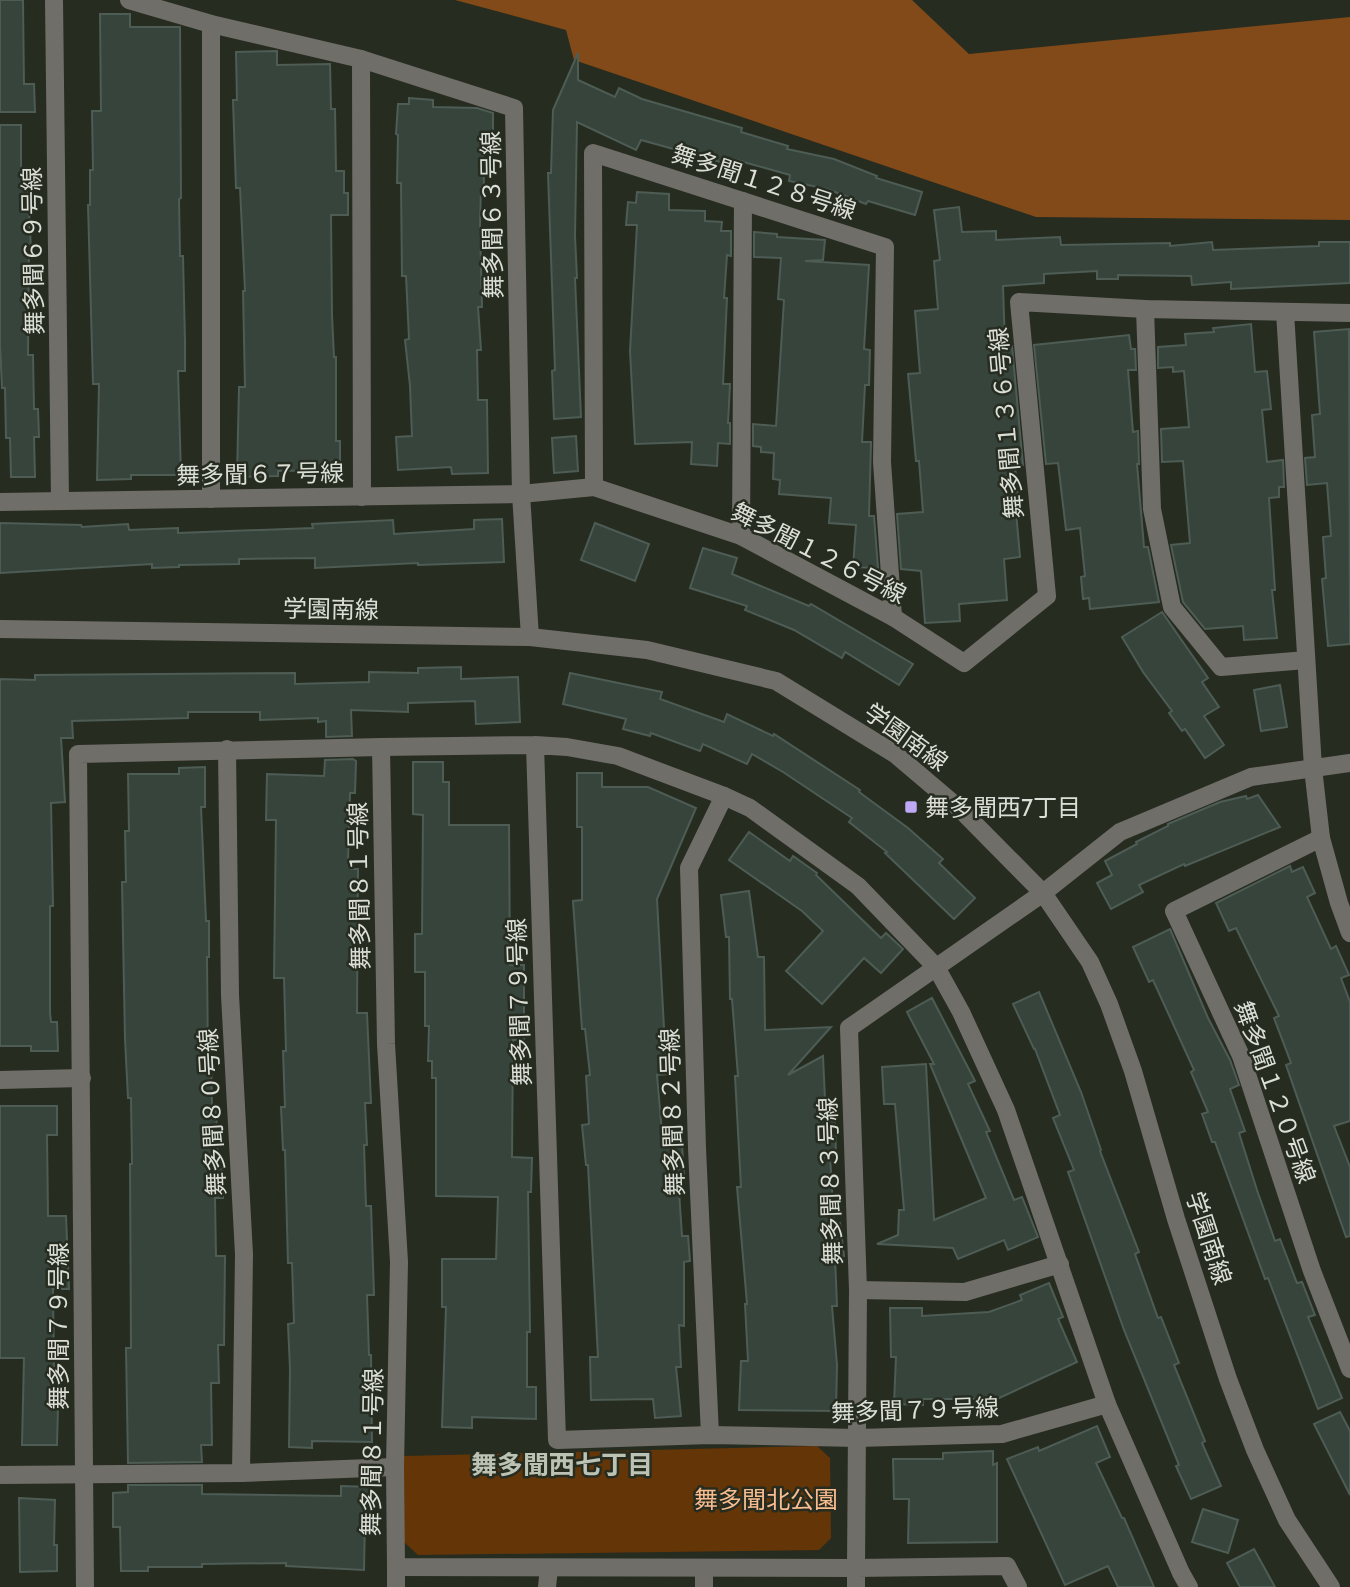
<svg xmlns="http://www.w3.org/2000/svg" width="1350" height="1587" font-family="Cabin,'Noto Sans JP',sans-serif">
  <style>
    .green { fill: #643507 }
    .forest { fill: #824a18 }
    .building { fill: #36443c; stroke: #4d5c54; stroke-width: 2 }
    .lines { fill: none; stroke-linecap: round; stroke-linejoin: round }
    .minor { stroke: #706e68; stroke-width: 18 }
    .poi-dot { fill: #bfa9f4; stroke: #272c20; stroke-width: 2.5 }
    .labels { text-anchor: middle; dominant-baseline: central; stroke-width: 5; stroke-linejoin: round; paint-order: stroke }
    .street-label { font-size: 24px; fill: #dbdfd7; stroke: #272c20 }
    .poi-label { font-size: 24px; fill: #dbdfd7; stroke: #272c20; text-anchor: start }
    .park-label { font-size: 24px; fill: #f8bc8f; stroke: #272c20 }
    .neighbourhood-label { font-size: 26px; font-weight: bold; fill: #bcc3b4; stroke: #272c20 }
  </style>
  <rect width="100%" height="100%" fill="#272c20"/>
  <polygon class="green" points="817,1446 830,1458 831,1538 819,1550 418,1555 404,1542 404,1456"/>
  <polygon class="forest" points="455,0 912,0 969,54 1350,17 1350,220 1036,217 574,60 566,30"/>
  <g class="building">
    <polygon points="0,0 23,0 24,84 34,84 35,112 0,112"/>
    <polygon points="100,14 130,14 130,27 180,27 181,198 179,199 180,256 183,256 185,341 185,371 178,371 181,475 131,475 131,479 97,480 99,384 93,384 88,205 90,205 90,170 93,170 92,111 101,111"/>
    <polygon points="277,51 277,65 330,64 331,109 335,109 336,171 344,171 344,193 348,193 348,215 331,215 332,315 334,357 336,357 336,441 340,441 340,470 278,471 278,476 237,477 239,387 245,387 243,291 245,291 240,188 236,188 233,100 237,100 236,52"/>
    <polygon points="578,53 578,80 615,97 619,88 642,99 742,128 741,132 788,146 787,149 834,159 877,176 876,178 922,192 915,215 868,201 866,204 827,189 789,181 790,175 733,159 731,165 641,140 636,150 577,122 575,236 577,278 575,278 581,417 554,419 552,371 555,370 548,173 551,173 553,110"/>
    <polygon points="409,98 433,100 433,107 477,108 493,113 493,142 483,142 484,187 481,187 480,225 482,307 478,307 481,350 477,350 478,400 487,400 488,473 452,474 451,467 398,470 396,437 412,436 410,386 405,340 409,339 406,276 402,276 401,183 397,183 398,135 396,134 398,104 409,104"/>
    <polygon points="0,125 21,125 21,171 27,171 31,250 29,250 28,355 33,355 34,409 38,409 39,437 34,437 35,477 11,477 10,438 6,438 5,388 2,388 0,344"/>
    <polygon points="637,192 669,194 669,210 705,211 705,221 722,222 721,231 731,231 731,256 727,255 724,298 727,298 723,384 730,384 728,423 730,423 730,444 718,443 717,466 691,464 692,442 635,444 630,351 637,225 626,225 628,202 636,203"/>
    <polygon points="959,207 962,232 996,231 996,240 1060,237 1061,245 1170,243 1170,246 1212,242 1213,250 1319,246 1319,242 1350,242 1350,283 1231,289 1231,282 1192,285 1191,276 1118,275 1118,279 1097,279 1097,271 1044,274 1044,283 1003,286 1005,346 1012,346 1023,465 1015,466 1018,499 1015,500 1020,557 1004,559 1007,600 959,604 960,621 925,623 921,571 901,569 897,514 923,512 919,461 916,461 908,374 920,373 915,311 938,309 934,261 940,260 934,210"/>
    <polygon points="754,232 777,234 777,237 825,240 823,260 805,261 869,265 864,349 870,350 869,385 865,385 862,442 871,442 869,516 874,516 878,568 853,567 856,525 829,523 831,498 779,494 780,480 773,479 774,453 761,452 761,447 753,446 753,424 776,426 784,300 778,299 781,258 754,257"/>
    <polygon points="1251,324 1255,372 1267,371 1271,409 1262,410 1267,462 1283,460 1284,487 1279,487 1279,497 1269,498 1275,590 1272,590 1277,638 1244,640 1243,626 1205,629 1183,602 1171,545 1190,543 1183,461 1162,462 1161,429 1189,427 1184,371 1173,372 1173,367 1158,368 1158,347 1186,345 1185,334 1214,332 1213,328"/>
    <polygon points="1349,329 1350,644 1328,646 1322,579 1326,578 1323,537 1331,536 1327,483 1307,485 1305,458 1315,457 1312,415 1320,414 1314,332"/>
    <polygon points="1129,335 1131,349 1135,349 1136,370 1128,370 1133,432 1138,431 1139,464 1137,464 1144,547 1148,547 1159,602 1090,609 1089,598 1083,599 1081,577 1085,576 1080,528 1066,530 1058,463 1046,464 1034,345"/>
    <polygon points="576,436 578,471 554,473 552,438"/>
    <polygon points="502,519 504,562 418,565 418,563 315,568 315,558 239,559 239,564 179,565 179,567 152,568 152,564 0,573 0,523 81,525 82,527 128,524 129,530 178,528 178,533 313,528 312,524 393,520 394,534 474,529 474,520"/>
    <polygon points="595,523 649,544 635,581 581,560"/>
    <polygon points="703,548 737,558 732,574 809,606 811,604 913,664 899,685 845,652 842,658 794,630 745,610 747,606 690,588"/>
    <polygon points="1162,612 1208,678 1202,682 1219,707 1204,716 1224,745 1205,758 1185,729 1182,731 1169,713 1172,711 1143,672 1122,637"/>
    <polygon points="461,667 461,679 518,677 520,722 476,724 475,701 408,703 408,712 351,710 352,736 326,737 326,721 318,722 318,718 260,720 260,712 188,712 188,718 72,721 73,738 61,738 65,802 51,803 53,906 50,906 50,1013 51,1022 57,1022 58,1051 31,1051 31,1046 0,1046 0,679 35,680 35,675 295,673 295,684 369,682 369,672 418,673 418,668"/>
    <polygon points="570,673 662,692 660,699 724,722 727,714 773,736 774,734 860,790 859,792 908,828 943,859 939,863 975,898 954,919 885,853 887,852 849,822 852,818 783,772 752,754 747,764 703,744 700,751 651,733 650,736 623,729 626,719 563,704"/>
    <polygon points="1280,685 1287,727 1261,731 1254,690"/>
    <polygon points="353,759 356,761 355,793 350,793 348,862 351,862 351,869 358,869 357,1013 367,1013 371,1103 365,1103 367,1145 364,1145 366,1206 371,1206 374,1295 367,1295 369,1355 371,1355 372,1442 312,1441 312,1448 289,1447 290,1369 288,1324 294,1323 292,1263 288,1263 285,1150 283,1150 281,1107 285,1107 283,1051 286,1051 284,978 274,978 276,820 266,820 267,774 324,776 325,760"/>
    <polygon points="413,762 443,762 443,782 449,782 449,825 509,825 510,965 524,965 524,1040 513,1040 512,1157 532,1158 531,1192 528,1192 530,1332 527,1332 527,1387 536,1387 536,1419 472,1417 472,1428 442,1427 446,1307 442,1307 442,1259 496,1259 498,1197 436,1196 436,1078 432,1078 432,1061 428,1061 429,1026 425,1026 425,972 415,972 415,934 422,934 423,815 413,814"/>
    <polygon points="205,767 205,807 201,807 206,921 209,921 209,957 207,957 208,1060 211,1060 212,1108 216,1108 218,1162 222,1162 223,1198 215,1198 216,1256 225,1256 224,1345 218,1345 219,1383 211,1383 212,1445 201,1445 202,1462 128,1463 126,1348 131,1348 130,1164 132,1164 131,1098 128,1098 125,1039 122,882 126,882 125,831 129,831 128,774 179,774 179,768"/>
    <polygon points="577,773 602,773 602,787 648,787 696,808 657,899 665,1046 668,1045 670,1074 657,1075 663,1144 682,1143 684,1176 678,1176 682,1236 688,1236 690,1261 684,1262 684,1326 679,1325 681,1367 676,1367 681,1416 655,1418 653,1399 591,1400 590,1357 598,1357 588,1165 586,1165 582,1125 589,1124 586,1076 590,1075 585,1029 582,1029 573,901 582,900 582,827 577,827"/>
    <polygon points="1258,795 1280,827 1185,866 1184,864 1139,885 1143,892 1111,909 1097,883 1112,875 1105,861 1137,844 1136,842 1168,826 1168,824 1220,802 1246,796 1247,799"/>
    <polygon points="749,832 790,861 793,856 817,873 816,875 881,938 886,933 903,949 881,973 864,958 822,1004 786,971 823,931 802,911 729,860"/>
    <polygon points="1290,866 1292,872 1303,867 1315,893 1307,897 1331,949 1336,946 1349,975 1341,978 1350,1002 1350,1121 1334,1126 1350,1167 1350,1236 1346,1237 1286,1065 1291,1063 1274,1018 1279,1016 1236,928 1229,931 1216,903"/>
    <polygon points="749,891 758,957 764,957 765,1030 831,1027 788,1075 823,1056 826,1121 835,1121 836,1155 830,1155 834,1223 840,1223 844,1256 835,1257 837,1306 832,1306 837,1365 836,1411 739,1410 741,1361 748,1361 745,1304 747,1304 737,1187 741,1187 735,1076 738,1076 732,999 730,999 729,937 726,937 721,895"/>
    <polygon points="1170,929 1208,1018 1230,1060 1239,1085 1230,1089 1245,1131 1239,1133 1257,1190 1275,1241 1280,1239 1297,1283 1302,1282 1315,1315 1308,1317 1342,1398 1318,1409 1268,1278 1265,1279 1215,1142 1212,1142 1202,1114 1208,1112 1191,1072 1194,1070 1153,980 1149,982 1133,947"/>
    <polygon points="1039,992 1081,1092 1101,1150 1100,1151 1139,1252 1135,1254 1158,1318 1161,1317 1179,1363 1174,1365 1205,1441 1202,1443 1221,1486 1191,1499 1176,1466 1179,1465 1124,1330 1068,1172 1074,1170 1053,1118 1060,1115 1035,1049 1034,1049 1013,1004"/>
    <polygon points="932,998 975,1081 968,1084 990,1131 986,1132 1014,1200 1022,1197 1038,1237 1008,1250 1004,1240 958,1259 953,1248 877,1244 898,1235 899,1210 904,1210 895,1104 884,1104 882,1067 926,1064 934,1220 986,1198 930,1064 934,1064 907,1012"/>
    <polygon points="0,1106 57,1106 57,1135 47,1135 48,1216 66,1216 69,1289 53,1289 54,1370 59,1370 57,1445 22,1445 24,1358 0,1358"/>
    <polygon points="1049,1283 1063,1317 1058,1319 1077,1362 997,1399 923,1399 923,1405 894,1404 896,1357 891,1357 890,1308 922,1308 922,1316 989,1312 1022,1300 1020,1295"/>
    <polygon points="1340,1412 1350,1431 1350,1495 1314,1424"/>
    <polygon points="1097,1426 1110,1457 1096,1463 1122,1518 1124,1518 1154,1587 1118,1587 1108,1566 1065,1585 1007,1459 1038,1447 1039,1451"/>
    <polygon points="993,1451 993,1465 997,1463 997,1542 908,1543 909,1499 894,1499 893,1459 943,1459 943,1453"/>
    <polygon points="128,1485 202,1485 202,1494 341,1496 341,1486 372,1487 371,1518 365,1518 364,1570 286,1566 286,1563 202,1564 202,1567 148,1567 148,1571 121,1571 120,1527 113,1527 113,1493 128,1492"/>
    <polygon points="19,1498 55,1500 54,1545 57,1545 57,1571 20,1572"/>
    <polygon points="1203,1509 1238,1520 1228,1553 1192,1542"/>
    <polygon points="1254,1549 1275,1587 1240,1587 1227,1563"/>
  </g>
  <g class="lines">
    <g class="minor">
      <polyline points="54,0 60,501"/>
      <polyline points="129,0 211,24 361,59 514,108 521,494 530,637"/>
      <polyline points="211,24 211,499"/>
      <polyline points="361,59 362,497"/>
      <polyline points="1145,309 1152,509 1172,607 1221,667 1306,660"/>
      <polyline points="1285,312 1313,768 1321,838 1339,903 1350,933"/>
      <polyline points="594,487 593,153 885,247 882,462 893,617"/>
      <polyline points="0,502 521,494 594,487 741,536 893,617 964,663 1047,596 1019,302 1145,309 1350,313"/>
      <polyline points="741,536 743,201"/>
      <polyline points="0,629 530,637 647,650 776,681 895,754 961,810 1043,893 1090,962 1109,1004 1133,1071 1176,1219 1228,1379 1255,1450 1287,1520 1331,1587"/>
      <polyline points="381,747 386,1044 399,1262 395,1467 396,1567 856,1568 858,1290 849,1028 1043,893 1120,832 1251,777 1350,763"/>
      <polyline points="227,749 230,995 244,1254 241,1473"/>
      <polyline points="1321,838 1174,911 1241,1056 1312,1271 1350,1369"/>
      <polyline points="0,1080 82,1078"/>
      <polyline points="858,1290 965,1292 1060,1264"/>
      <polyline points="1107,1404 1181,1573 1189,1587"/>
      <polyline points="710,1435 697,1148 689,868 724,796"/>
      <polyline points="0,1475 241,1473 395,1467"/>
      <polyline points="85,1587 78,754 381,747 535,745 567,747 618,756 724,796 750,808 858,886 936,967 961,1012 1006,1110 1107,1404 1002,1434 857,1438 710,1435 557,1440 535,745"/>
      <polyline points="396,1587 396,1567"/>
      <polyline points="547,1587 549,1568"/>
      <polyline points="704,1587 704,1568"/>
      <polyline points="856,1587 856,1568 1007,1566 1018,1587"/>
    </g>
  </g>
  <rect class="poi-dot" x="904" y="800" width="14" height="14" rx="3.5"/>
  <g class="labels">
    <g class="street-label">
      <text transform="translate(764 182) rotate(18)">舞多聞１２８号線</text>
      <text transform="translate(492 215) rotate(-91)">舞多聞６３号線</text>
      <text transform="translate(33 251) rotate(-91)">舞多聞６９号線</text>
      <text transform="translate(1006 423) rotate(-95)">舞多聞１３６号線</text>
      <text transform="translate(260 474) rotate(-1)">舞多聞６７号線</text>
      <text transform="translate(819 553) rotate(27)">舞多聞１２６号線</text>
      <text transform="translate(331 609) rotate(1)">学園南線</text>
      <text transform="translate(906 737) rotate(36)">学園南線</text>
      <text transform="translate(359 886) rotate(-91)">舞多聞８１号線</text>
      <text transform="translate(519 1002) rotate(-92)">舞多聞７９号線</text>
      <text transform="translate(1275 1092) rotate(70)">舞多聞１２０号線</text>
      <text transform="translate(212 1112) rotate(-93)">舞多聞８０号線</text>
      <text transform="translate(672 1112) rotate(-92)">舞多聞８２号線</text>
      <text transform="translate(830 1181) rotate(-92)">舞多聞８３号線</text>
      <text transform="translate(1209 1238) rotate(72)">学園南線</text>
      <text transform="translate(58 1326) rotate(-90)">舞多聞７９号線</text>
      <text transform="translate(915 1410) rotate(-2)">舞多聞７９号線</text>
      <text transform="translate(372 1452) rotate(-89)">舞多聞８１号線</text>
    </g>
    <g class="poi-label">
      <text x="925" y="807">舞多聞西7丁目</text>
    </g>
    <g class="park-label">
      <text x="766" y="1499">舞多聞北公園</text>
    </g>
    <g class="neighbourhood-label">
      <text x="562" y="1465">舞多聞西七丁目</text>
    </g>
  </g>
</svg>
